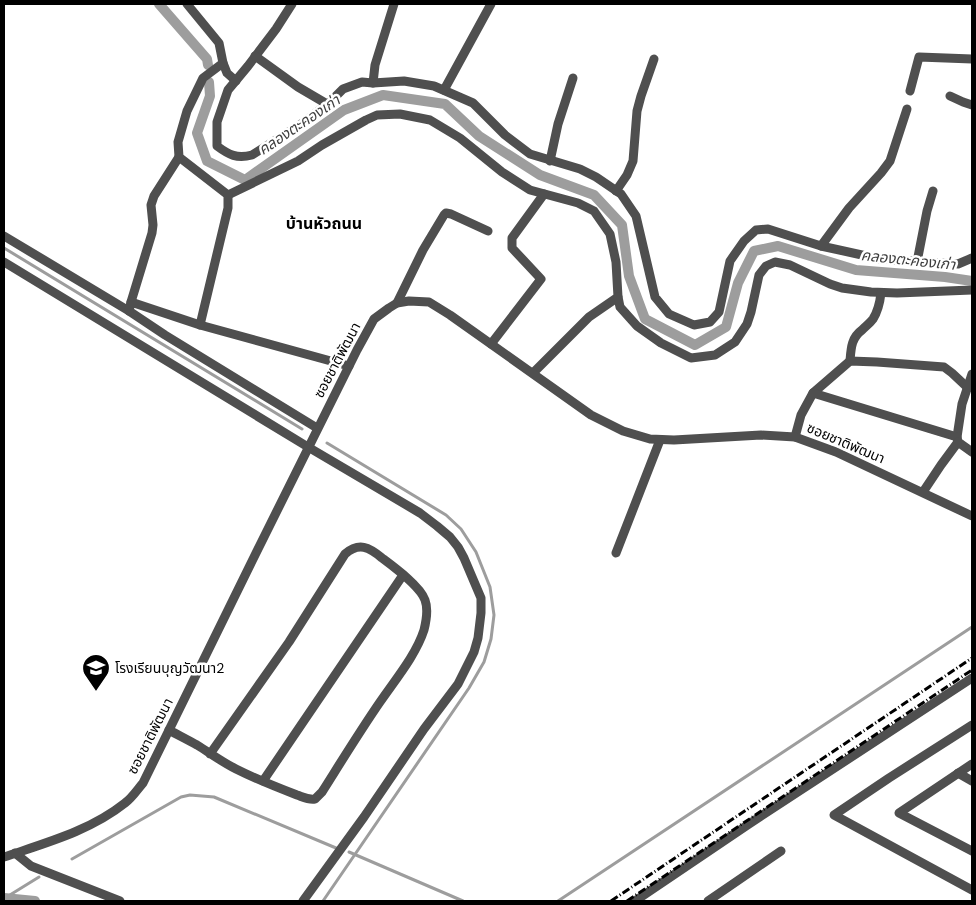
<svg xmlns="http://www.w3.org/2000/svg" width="976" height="905" font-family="'DM Sans','Noto Sans Thai',sans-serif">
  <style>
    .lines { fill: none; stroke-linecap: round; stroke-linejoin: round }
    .stream { stroke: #9d9d9d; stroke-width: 3 }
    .canal { stroke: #9d9d9d; stroke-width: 10 }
    .street { stroke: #4f4f4f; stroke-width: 9 }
    .rail { stroke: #000; stroke-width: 3; stroke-dasharray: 8 2.5 1 2.5; stroke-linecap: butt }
    .labels { text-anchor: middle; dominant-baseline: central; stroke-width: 5; stroke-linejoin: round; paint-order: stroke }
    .street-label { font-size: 14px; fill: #000; stroke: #fff }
    .poi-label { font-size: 14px; fill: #000; stroke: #fff; text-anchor: start }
    .water-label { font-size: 15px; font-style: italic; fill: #3e3e3e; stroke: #fff }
    .quarter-label { font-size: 16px; font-weight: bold; fill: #000; stroke: #fff }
  </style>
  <rect width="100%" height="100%" fill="#fff"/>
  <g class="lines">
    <g class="stream">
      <polyline points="4,248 302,429"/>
      <polyline points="349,852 463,901"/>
      <polyline points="72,859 181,797 190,795 214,797 336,848"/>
      <polyline points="5,898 39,877"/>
      <polyline points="323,901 469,688 484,662 491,639 494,615 490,587 476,552 461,529 446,515 327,443"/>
      <polyline points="558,901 972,627"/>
    </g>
    <g class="canal">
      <polyline points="159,4 207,59 208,65"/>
      <polyline points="209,82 210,96 197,133 207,161 245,180 344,110 383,95 445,104 479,136 540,175 594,195 622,225 629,276 645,319 695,345 726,327 738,283 754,251 778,246 856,270 945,277 972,281"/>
      <polyline points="4,898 35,901"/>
    </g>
    <g class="street">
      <polyline points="187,4 219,43 223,63 227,73 236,81"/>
      <path d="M292,4L276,29L248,66L228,90L217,122V146C229,155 237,159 252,155L301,124L330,102L343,89L362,82L373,83L404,81L434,86L473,103L505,135L530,154L580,169L596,177L621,194L636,216L655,297L669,314L694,325L710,322L719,312L730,261L744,241L756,230L768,229L821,246L880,259L958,264L972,258"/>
      <polyline points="255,56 298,87 327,104"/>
      <polyline points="373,83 375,65 394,4"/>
      <polyline points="444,90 491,4"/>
      <polyline points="910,91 919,57 972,59"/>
      <polyline points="950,96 963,102 972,105"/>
      <polyline points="550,161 558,124 573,78"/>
      <polyline points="616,191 627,175 633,161 637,111 641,96 654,59"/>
      <polyline points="228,195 298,161 322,145 366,120 377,115 400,114 430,120 460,138 502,172 530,190 578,203 594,211 610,234 616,262 618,297 589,317 533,373"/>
      <polyline points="4,236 129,311 165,335 317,428"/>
      <polyline points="821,246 849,208 881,173 890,161 907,109"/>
      <polyline points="4,262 308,447 420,513 437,526 450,537 458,547 464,558 481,598 481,613 478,638 474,652 458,684 424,729 364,817 303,901"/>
      <polyline points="917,262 927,211 933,191"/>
      <polyline points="618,297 620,307 637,326 661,343 691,358 715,355 735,342 747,324 751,312 759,275 766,266 775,262 790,265 830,284 842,288 871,292 897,293 972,290"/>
      <polyline points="131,302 152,233 153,225 151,205 154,196 179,157"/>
      <polyline points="397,303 423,250 444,215 446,213 451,214 488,231"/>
      <polyline points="129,311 131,302 200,325 349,366"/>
      <polyline points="200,325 228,208 228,195 179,157 178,142 187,111 203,78 223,63"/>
      <polyline points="491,344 541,279 512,248 512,238 544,194"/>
      <path d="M850,361C851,349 851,338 862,330C866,326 870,323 873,319C878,311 880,302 881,293"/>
      <polyline points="972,374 962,404 957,437 958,442 972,452"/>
      <polyline points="813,393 850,361 877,362 944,367 952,373 968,388"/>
      <polyline points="795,437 801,415 813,393 957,437"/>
      <polyline points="923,492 941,465 958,442"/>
      <polyline points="616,553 660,440"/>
      <polyline points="972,725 889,778 834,815 972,890"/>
      <path d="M169,730C178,735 188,740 197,745C210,753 222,762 236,769C256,779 276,787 297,795C303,797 308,800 315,799L322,792C341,762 360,731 380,702C395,680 416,655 424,630C426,622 428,608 425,600C420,586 394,567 382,558C369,547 359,542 345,554L289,642L210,754"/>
      <polyline points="972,764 899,813 972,851"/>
      <polyline points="958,773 972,781"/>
      <polyline points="263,781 403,575"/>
      <polyline points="15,853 31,866 120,901"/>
      <path d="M4,857C45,843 90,831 125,803C132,798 137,790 143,783L258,549L357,350L374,319L389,308L397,303L409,301L429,302L450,315L591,415L623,431L650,439L674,440L761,435L795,437L836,452L972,516"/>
      <polyline points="635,901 749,824 972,678"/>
      <polyline points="708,901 781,851"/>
    </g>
    <g class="rail">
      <polyline points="611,901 972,658"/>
      <polyline points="627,901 972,670"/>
    </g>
  </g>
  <defs>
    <symbol id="school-pin" viewBox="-11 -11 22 30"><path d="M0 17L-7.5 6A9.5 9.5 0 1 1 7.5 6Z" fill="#000" stroke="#fff"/><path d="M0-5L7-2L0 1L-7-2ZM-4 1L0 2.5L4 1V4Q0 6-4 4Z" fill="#fff"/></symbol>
  </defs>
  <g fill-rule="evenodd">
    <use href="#school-pin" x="80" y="652" width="32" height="43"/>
  </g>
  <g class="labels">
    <g class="street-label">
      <text transform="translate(337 360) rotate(-62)">ซอยชาติพัฒนา</text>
      <text transform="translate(846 443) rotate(23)">ซอยชาติพัฒนา</text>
      <text transform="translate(150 736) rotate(-63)">ซอยชาติพัฒนา</text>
    </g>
    <g class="poi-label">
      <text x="115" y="668">โรงเรียนบุญวัฒนา2</text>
    </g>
    <g class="water-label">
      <text transform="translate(299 125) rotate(-34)">คลองตะคองเก่า</text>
      <text transform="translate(908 260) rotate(6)">คลองตะคองเก่า</text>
    </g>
    <g class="quarter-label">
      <text x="324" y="223">บ้านหัวถนน</text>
    </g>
  </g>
  <rect width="976" height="905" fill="none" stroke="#000000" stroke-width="10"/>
</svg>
